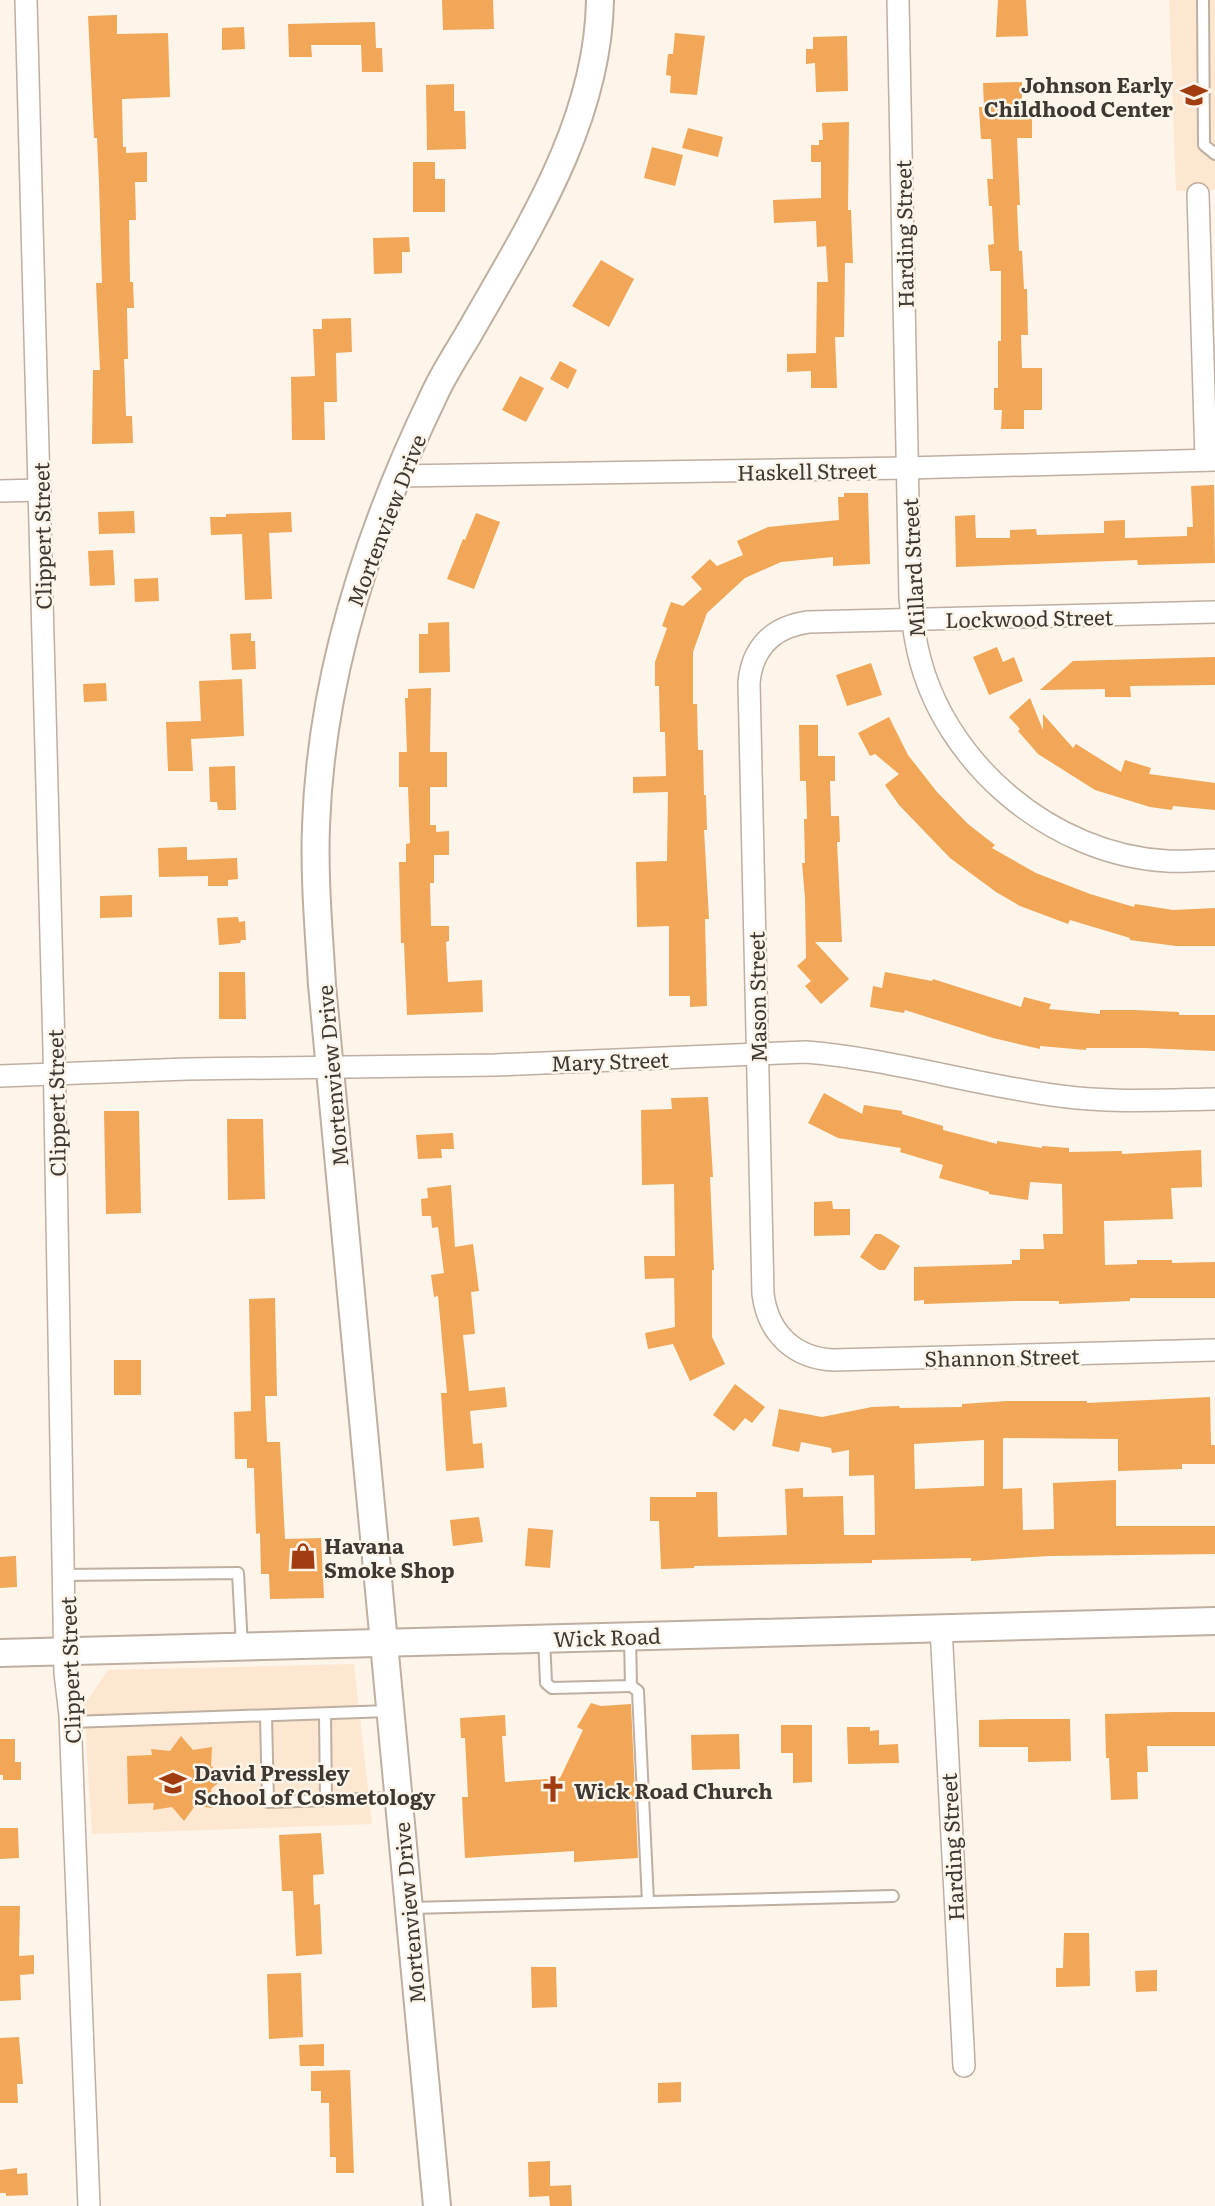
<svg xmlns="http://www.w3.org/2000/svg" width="1215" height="2206" font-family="Literata,serif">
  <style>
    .built { fill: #fde7d1 }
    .building { fill: #f1a757; fill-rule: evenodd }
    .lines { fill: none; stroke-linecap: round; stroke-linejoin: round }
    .service-casing { stroke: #beafa0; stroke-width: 14 }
    .minor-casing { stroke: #beafa0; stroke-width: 24 }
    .tertiary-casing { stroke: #beafa0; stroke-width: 30 }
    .service { stroke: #fff; stroke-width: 10 }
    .minor { stroke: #fff; stroke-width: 21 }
    .tertiary { stroke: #fff; stroke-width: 26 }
    .labels { text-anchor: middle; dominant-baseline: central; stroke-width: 5; stroke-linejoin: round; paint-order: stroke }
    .poi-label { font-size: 21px; font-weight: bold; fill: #3e3832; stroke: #fdf4ea; text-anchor: start }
    .street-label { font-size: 21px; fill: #3e3832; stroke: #fdf4ea }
  </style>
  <rect width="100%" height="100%" fill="#fdf4ea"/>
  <g class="built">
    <polygon points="1169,0 1215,0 1215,190 1176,191"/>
    <polygon points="354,1664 372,1824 92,1834 84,1705 108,1670"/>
  </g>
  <g class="building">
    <polygon points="442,0 493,0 494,29 443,30"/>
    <polygon points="998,0 1026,0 1028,36 996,37"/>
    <polygon points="117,15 117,34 168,33 170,97 122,99 123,147 126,147 126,153 147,152 147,182 135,182 136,220 129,220 130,282 133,282 134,308 127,308 128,359 124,359 126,416 132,416 133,443 92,444 93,370 100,370 96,283 102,283 99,183 97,138 94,138 88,16"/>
    <polygon points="375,22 376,48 382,48 383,72 362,72 361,45 311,45 312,57 289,57 288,24"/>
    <polygon points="244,27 245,49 222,50 222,28"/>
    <polygon points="675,33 705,36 697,95 670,93 671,76 666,75 668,54 673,54"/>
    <polygon points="847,36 848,91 816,92 815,63 806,64 806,49 813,49 813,37"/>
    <polygon points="1022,82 1022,110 1032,110 1032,138 1017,138 1020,205 1017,205 1019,251 1022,251 1024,289 1027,289 1028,335 1021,335 1022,368 1042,368 1042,410 1024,410 1024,429 1001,429 1002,410 994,410 994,388 998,388 998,341 1001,341 1001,271 990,271 988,245 994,244 992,206 989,206 987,179 993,179 991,139 981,139 979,107 984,107 983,83"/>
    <polygon points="454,84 454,111 465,111 466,149 427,150 426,85"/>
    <polygon points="849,122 848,210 851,210 853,263 845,263 844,337 835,337 837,388 811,388 811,371 787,372 787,354 816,353 817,282 828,282 826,246 817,247 816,221 774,223 773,200 821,198 821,162 811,162 811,145 819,145 819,140 823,140 822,123"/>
    <polygon points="688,128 723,137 718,157 682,148"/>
    <polygon points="652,147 683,155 675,186 644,178"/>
    <polygon points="413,162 435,162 435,179 445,179 445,212 413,212"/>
    <polygon points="409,237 410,252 402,252 402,273 374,274 373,238"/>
    <polygon points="601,260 634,279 609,327 572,306"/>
    <polygon points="351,318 352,352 336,353 337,402 324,402 325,440 292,440 291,377 315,376 313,329 322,329 322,319"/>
    <polygon points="560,361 577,370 568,389 550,379"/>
    <polygon points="520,376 544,388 526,422 502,410"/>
    <polygon points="1214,485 1215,563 1138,565 1137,560 956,567 955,516 975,515 976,538 1010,538 1010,530 1036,529 1037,535 1104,533 1104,521 1125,520 1125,538 1187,536 1187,527 1193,527 1191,486"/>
    <polygon points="844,493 868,493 870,564 833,566 833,557 781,562 745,578 707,613 693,652 693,704 697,704 698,750 703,750 704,795 706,795 707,830 704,830 709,919 705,919 707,1006 690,1007 690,996 669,996 669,926 637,927 636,862 667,861 668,792 633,793 633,777 666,776 665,732 660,732 659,686 655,686 655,662 667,628 662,626 671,602 683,606 702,589 691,577 710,559 717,566 743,555 737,541 768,527 839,520 838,497 844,497"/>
    <polygon points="134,511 135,533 99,534 98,512"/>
    <polygon points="291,512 292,532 269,533 272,599 245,600 242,534 211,535 210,517 226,517 226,514"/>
    <polygon points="476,513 500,522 474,589 447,579 463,539 465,540"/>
    <polygon points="113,550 115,585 90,586 88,551"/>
    <polygon points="158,578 159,601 135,602 134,579"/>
    <polygon points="449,622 450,672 419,673 419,634 428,634 428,623"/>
    <polygon points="251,633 251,641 255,641 256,669 232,670 230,634"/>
    <polygon points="997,647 1003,662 1014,657 1023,681 989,695 973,657"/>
    <polygon points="1215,657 1215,685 1130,686 1131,697 1105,697 1105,689 1040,690 1073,661"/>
    <polygon points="871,663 882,695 847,706 836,675"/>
    <polygon points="242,679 244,736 191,739 193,771 168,771 166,722 201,721 199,681"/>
    <polygon points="106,683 107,701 84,702 83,684"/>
    <polygon points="431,688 430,752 447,752 447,787 430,787 430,825 436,825 436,832 449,831 449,855 434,855 434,883 430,883 431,926 449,926 449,941 446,942 448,982 482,980 483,1012 407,1015 404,943 401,943 399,862 406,862 406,844 410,843 408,787 399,787 399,752 407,752 405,698 408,698 408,689"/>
    <polygon points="1030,698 1043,730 1043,714 1073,748 1076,744 1121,772 1125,760 1151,768 1149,774 1215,783 1215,810 1173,806 1172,810 1150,807 1095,790 1038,754 1018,731 1020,729 1009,717"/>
    <polygon points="889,717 908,755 937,792 968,824 995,845 992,848 1036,873 1090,894 1134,907 1135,904 1173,910 1215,908 1215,946 1176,946 1130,940 1130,938 1070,920 1068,924 1020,906 996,892 950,858 899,805 885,785 899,774 875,754 870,756 858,733"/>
    <polygon points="799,725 818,725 818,756 835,756 835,781 830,781 831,816 839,816 840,842 837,842 842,942 815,942 849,979 821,1004 805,986 811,981 797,966 806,958 805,898 802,863 805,863 804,819 807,819 806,781 800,781"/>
    <polygon points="235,766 236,810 218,810 217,802 210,802 209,767"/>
    <polygon points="187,847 187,860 237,858 238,879 228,880 228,886 208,886 208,876 159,877 158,848"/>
    <polygon points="132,895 132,917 100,918 100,896"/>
    <polygon points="238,917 239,922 245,921 246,940 241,940 240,943 219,945 217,918"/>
    <polygon points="219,972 245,972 246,1019 219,1019"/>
    <polygon points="885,972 932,981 933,979 1021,1007 1024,997 1051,1004 1049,1009 1100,1014 1100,1010 1134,1010 1179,1012 1179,1015 1215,1015 1215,1051 1145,1048 1086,1048 1086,1050 1040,1046 1040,1049 993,1038 905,1010 904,1013 870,1007 873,986 882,988"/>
    <polygon points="824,1093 862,1114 864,1105 902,1111 902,1114 943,1126 943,1130 997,1144 997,1141 1042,1148 1042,1146 1069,1148 1069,1152 1122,1151 1122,1154 1201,1150 1202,1187 1171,1188 1173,1219 1104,1221 1105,1265 1137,1264 1137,1260 1172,1260 1172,1263 1215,1262 1215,1298 1130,1298 1130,1301 1059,1304 1059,1301 1014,1301 924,1304 924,1300 914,1301 914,1267 1012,1264 1012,1260 1020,1260 1020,1249 1044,1249 1043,1234 1063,1234 1062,1184 1030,1182 1028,1200 989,1194 989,1192 939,1178 943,1165 900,1152 901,1148 838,1138 808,1123"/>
    <polygon points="708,1097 713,1177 710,1177 714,1270 712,1270 712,1337 725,1364 690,1381 673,1344 648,1349 645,1333 675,1327 674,1278 645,1279 644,1256 675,1256 674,1184 642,1185 641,1110 672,1109 671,1098"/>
    <polygon points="104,1111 139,1111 141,1213 106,1214"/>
    <polygon points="227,1119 263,1119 265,1199 228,1200"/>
    <polygon points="453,1133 454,1149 441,1149 442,1158 418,1159 416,1135"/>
    <polygon points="451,1185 455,1247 473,1244 479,1291 471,1292 475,1334 463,1335 469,1391 505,1387 507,1407 470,1411 473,1444 482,1443 484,1468 446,1471 441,1393 447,1393 438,1296 434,1297 431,1275 444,1273 438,1227 432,1228 431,1216 422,1216 421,1199 428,1198 427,1188"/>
    <polygon points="832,1201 833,1209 850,1209 850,1235 814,1236 814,1202"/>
    <polygon points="875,1234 881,1234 900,1246 885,1270 879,1270 860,1257"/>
    <polygon points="275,1298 277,1396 265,1396 267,1442 280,1442 285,1539 321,1538 324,1598 270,1599 269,1574 261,1574 260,1533 256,1534 254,1468 247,1468 247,1459 235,1459 234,1412 251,1411 249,1299"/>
    <rect x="114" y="1360" width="27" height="35"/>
    <polygon points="735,1384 765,1407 752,1423 745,1418 734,1431 713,1415"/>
    <path d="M1210,1397L1211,1445H1215V1464H1182V1469L1118,1471V1439L1003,1438V1489L1022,1488L1023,1530L1054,1529L1053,1483L1116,1480V1526H1215V1554L1049,1556L971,1561V1558L926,1559L872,1560V1563L694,1566V1568L661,1569L659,1521H650V1497H696V1492H717L718,1537L787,1535L785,1489L803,1488V1497L843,1496L844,1535H875L874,1475L849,1476V1450L832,1453L831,1448L801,1442L799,1452L772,1446L779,1409L822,1417L872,1407L899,1406L900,1408L962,1407V1404L1007,1401H1087V1403ZM984,1440V1486L915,1489L914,1444Z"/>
    <polygon points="479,1517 483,1542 453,1546 450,1520"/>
    <polygon points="528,1528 553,1530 550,1568 525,1566"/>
    <polygon points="16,1556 17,1587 0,1588 0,1557"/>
    <polygon points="591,1703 601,1706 631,1704 638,1858 574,1862 574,1851 465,1858 462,1797 468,1797 465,1738 461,1738 460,1718 505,1715 506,1736 502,1736 505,1782 560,1778 583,1730 577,1727"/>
    <polygon points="1173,1712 1215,1712 1215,1746 1147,1746 1148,1772 1137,1772 1138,1799 1111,1800 1109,1758 1106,1758 1105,1714"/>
    <polygon points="1012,1719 1070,1719 1071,1761 1028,1762 1028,1747 979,1747 979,1720"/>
    <polygon points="781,1725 812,1725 812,1782 793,1783 793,1753 781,1753"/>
    <polygon points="847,1727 870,1727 870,1731 879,1730 879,1745 898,1744 899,1763 848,1764"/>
    <polygon points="739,1734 740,1769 692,1770 691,1735"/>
    <polygon points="181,1736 193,1750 212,1747 211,1766 225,1777 211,1789 213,1808 195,1806 184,1821 172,1807 153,1810 154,1803 128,1804 127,1756 152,1755 151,1749 170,1751"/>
    <polygon points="0,1739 15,1739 15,1762 21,1762 21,1780 3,1780 3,1775 0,1775"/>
    <polygon points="0,1828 18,1828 19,1858 0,1859"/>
    <polygon points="321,1833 324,1874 313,1875 314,1905 320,1904 322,1954 296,1956 293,1891 282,1891 279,1835"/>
    <polygon points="0,1906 20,1906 19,1956 34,1955 34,1974 20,1975 21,2000 0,2001"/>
    <polygon points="1064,1933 1089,1933 1090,1986 1056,1987 1056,1968 1063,1968"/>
    <polygon points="531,1967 556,1967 557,2007 532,2008"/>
    <polygon points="1157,1970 1157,1991 1136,1992 1135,1971"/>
    <polygon points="301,1973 303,2037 269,2039 267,1974"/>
    <polygon points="19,2037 23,2084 17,2084 18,2103 0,2103 0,2038"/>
    <polygon points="324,2044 324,2066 300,2066 299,2045"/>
    <polygon points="350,2070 354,2173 336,2173 336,2157 330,2157 329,2103 321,2103 321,2091 311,2091 311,2071"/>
    <polygon points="681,2082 681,2102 658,2103 658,2083"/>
    <polygon points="550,2161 550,2186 571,2185 572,2206 550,2206 549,2196 529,2197 528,2162"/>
    <polygon points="17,2168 17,2174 27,2173 28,2195 6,2196 6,2193 0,2193 0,2170"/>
  </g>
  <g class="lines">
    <defs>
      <g id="service">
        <polyline points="1203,0 1204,145 1215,154"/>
        <polyline points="65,1575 238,1573 242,1647"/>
        <polyline points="544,1638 546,1683 552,1688 631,1686 630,1636"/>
        <polyline points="631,1686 638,1691 648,1902"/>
        <polyline points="325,1714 326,1800"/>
        <polyline points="266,1716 268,1802 397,1798"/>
        <polyline points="71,1722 389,1711"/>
        <polyline points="410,1908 893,1896"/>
      </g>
      <g id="minor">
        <polyline points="26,0 54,1049 65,1673 70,1715 89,2206"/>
        <path d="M898,0L910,598C912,616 914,634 918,651C943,763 1052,855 1167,861C1183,862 1199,860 1215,860"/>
        <polyline points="1198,194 1206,460"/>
        <polyline points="398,476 907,468 1215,460"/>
        <polyline points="0,491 40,490"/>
        <path d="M1215,612L808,622C773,627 752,647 749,683L763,1294C768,1333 794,1358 833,1360L1215,1350"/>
        <path d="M0,1076L187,1069L495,1065L806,1052C892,1059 974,1085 1060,1096C1111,1103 1163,1100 1215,1099"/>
        <polyline points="941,1627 964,2066"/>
      </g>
      <g id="tertiary">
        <polyline points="0,1653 1215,1621"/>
        <path d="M437,2206L322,985C319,932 314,879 316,826C321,676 369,529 434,395C443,375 456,355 468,335C527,231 598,124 600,0"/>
      </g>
    </defs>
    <use href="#service" class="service-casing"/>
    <use href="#minor" class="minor-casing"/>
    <use href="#tertiary" class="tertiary-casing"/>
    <use href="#service" class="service"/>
    <use href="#minor" class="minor"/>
    <use href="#tertiary" class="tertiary"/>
  </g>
  <defs>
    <symbol id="school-bare" viewBox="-9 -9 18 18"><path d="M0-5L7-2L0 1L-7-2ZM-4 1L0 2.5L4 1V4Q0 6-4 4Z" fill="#a23c11" stroke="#fdf4ea" stroke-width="2.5" paint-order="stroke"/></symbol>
    <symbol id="shop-bare" viewBox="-9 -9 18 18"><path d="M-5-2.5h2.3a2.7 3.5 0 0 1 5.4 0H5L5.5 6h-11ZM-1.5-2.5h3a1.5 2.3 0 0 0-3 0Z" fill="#a23c11" stroke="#fdf4ea" stroke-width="2.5" paint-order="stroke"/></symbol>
    <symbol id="church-bare" viewBox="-9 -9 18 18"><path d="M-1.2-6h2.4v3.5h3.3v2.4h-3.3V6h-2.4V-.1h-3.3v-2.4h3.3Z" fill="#a23c11" stroke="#fdf4ea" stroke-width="2.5" paint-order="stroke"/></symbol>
  </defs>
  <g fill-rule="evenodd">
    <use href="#school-bare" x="1175" y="76" width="38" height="38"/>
    <use href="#shop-bare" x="284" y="1537" width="38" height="38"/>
    <use href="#school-bare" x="154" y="1764" width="38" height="38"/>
    <use href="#church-bare" x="534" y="1770" width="38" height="38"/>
  </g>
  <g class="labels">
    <g class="poi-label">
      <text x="1173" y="83" text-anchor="end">Johnson Early<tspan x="1173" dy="24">Childhood Center</tspan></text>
      <text x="324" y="1544">Havana<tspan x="324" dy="24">Smoke Shop</tspan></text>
      <text x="194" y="1771">David Pressley<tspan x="194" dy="24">School of Cosmetology</tspan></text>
      <text x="574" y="1789">Wick Road Church</text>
    </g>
    <g class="street-label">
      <text transform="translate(903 234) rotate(-91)">Harding Street</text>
      <text transform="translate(807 470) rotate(-1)">Haskell Street</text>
      <text transform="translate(385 520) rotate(-69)">Mortenview Drive</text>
      <text transform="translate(41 536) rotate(-91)">Clippert Street</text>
      <text transform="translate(912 568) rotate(-93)">Millard Street</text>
      <text transform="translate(1029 617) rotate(-1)">Lockwood Street</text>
      <text transform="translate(756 997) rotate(-91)">Mason Street</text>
      <text transform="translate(610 1060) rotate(-2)">Mary Street</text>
      <text transform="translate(331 1076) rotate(-95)">Mortenview Drive</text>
      <text transform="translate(55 1103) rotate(-91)">Clippert Street</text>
      <text transform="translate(1002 1356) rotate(-1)">Shannon Street</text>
      <text transform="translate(607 1636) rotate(-2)">Wick Road</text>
      <text transform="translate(69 1670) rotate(-92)">Clippert Street</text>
      <text transform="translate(951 1847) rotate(-93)">Harding Street</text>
      <text transform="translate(408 1913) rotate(-95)">Mortenview Drive</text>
    </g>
  </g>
</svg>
